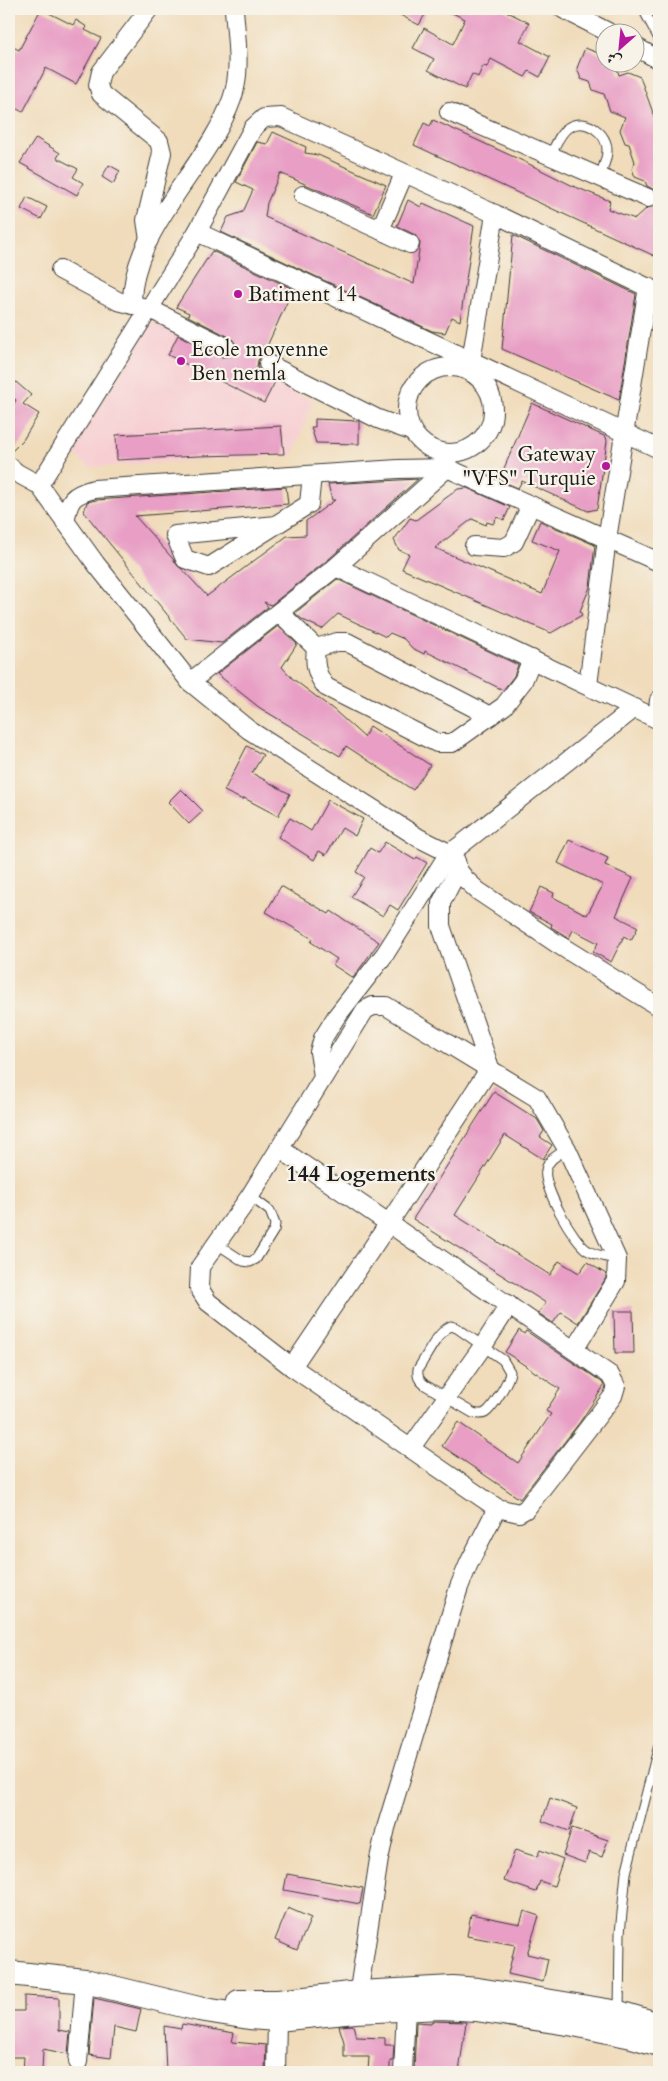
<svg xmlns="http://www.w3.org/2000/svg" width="668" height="2081" font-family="Cardo,Amiri,serif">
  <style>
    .built { fill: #f7cfd3 }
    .building { fill: #e89ec5 }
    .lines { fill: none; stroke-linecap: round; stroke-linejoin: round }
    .service-casing { stroke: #3c3934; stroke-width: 11 }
    .minor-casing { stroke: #3c3934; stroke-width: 20 }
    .secondary-casing { stroke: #3c3934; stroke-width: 26 }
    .service { stroke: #fff; stroke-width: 9 }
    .minor { stroke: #fff; stroke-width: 18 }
    .secondary { stroke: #fff; stroke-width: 24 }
    .poi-dot { fill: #b5179e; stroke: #f7f3e8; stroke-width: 2 }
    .labels { text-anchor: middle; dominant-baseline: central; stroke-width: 4.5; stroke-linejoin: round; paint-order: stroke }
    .poi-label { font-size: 21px; fill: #1c1c1c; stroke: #f7f3e8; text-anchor: start }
    .neighbourhood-label { font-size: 22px; font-weight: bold; fill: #1c1c1c; stroke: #f7f3e8 }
  </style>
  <rect width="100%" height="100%" fill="#f7f3e8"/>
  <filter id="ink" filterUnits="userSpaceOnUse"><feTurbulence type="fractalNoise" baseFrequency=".02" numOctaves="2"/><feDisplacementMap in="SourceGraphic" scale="10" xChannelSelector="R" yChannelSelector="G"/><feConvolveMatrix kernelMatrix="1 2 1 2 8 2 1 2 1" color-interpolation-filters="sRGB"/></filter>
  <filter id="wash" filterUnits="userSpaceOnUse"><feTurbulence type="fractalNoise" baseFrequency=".0096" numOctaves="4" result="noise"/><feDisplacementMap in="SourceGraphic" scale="20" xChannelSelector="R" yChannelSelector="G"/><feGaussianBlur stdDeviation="1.12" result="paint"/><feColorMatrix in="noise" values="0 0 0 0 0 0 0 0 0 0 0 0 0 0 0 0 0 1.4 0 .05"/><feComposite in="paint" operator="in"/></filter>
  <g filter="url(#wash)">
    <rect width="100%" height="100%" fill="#f0dbba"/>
    <polygon class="built" points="153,322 313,401 293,455 89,467 77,456 74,447"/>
    <g id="blocks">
      <g class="building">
        <polygon points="41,9 73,25 76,20 87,27 85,30 101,38 76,84 46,68 23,112 9,105 9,45 19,50"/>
        <polygon points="389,9 428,9 419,25"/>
        <polygon points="444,9 502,9 529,23 520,41 550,57 540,77 529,71 525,77 491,59 487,67 483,66 478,77 472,74 465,89 428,70 434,59 413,48 424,28 453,44 465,19"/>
        <polygon points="585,48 606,56 606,62 615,62 619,75 628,72 640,77 652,110 659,133 659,258 414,145 424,123 430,126 433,120 525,162 573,186 610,201 608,209 635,219 647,208 655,206 658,196 656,191 647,186 645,181 635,177 632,169 635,162 629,144 625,143 620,130 625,117 610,111 604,94 593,90 590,82 581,79 577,68"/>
        <polygon points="273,132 306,147 305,153 318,155 386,185 373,214 280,173 267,203 265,217 414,284 420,243 415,235 397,226 408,200 421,207 423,203 474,226 460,321 452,317 445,333 432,331 221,232 228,217 243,212 253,190 236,182 257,142 267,144"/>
        <polygon points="36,138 60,153 57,158 78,169 73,177 83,183 77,195 20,163"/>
        <polygon points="109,165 120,171 113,184 102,177"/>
        <polygon points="27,197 47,207 41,219 21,209"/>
        <polygon points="513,235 636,294 619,400 502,349"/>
        <polygon points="212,251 293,289 263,355 258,360 257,368 276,380 264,403 168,355 178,335 222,357 231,356 236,351 237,346 231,338 188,316 189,313 176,307"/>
        <polygon points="9,376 31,395 23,404 39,414 23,440 9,454 9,412 16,400 9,394"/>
        <polygon points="532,403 606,437 607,441 597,509 588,511 522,481 518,488 499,480"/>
        <polygon points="315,419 359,421 359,444 316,443 311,427 315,427"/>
        <polygon points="281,426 284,454 199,456 117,460 116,435"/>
        <polygon points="418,479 329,559 271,605 264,602 268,607 222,643 187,639 84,512 87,502 96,500 286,487 288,504 135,516 173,559 178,566 183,570 207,596 287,536 306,535 306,521 335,500 332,500 328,484"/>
        <polygon points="467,488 510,507 504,520 497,517 493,524 487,522 486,525 472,519 435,548 542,594 560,551 532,540 540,521 595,545 590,587 580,611 582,615 551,633 402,569 409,554 399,550 394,540 410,518 416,520 458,489"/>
        <polygon points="337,579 518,665 514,676 503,690 425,651 424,654 412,648 404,639 390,633 386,637 338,614 322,629 303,620 295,613"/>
        <polygon points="278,626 297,644 282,667 293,679 334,710 364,737 370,726 430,765 413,790 346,746 340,756 260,708 217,674"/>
        <polygon points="247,746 263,755 252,773 290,794 278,816 244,798 243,800 224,791"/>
        <polygon points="181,789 203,811 189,824 168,802"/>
        <polygon points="328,800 363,819 355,836 342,828 326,855 319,851 314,860 278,837 290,818 311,831"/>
        <polygon points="569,840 608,858 605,865 633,878 616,916 638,927 631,940 624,936 611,962 593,952 598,943 573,930 569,938 551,927 552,924 529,912 541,887 554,893 553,897 587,915 603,885 558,863"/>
        <polygon points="385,842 415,860 417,857 427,863 398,910 390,905 383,916 351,897 364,877 356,872 370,848 378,853"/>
        <polygon points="281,886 329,914 331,911 379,942 353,978 333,965 337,959 311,942 313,939 266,912"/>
        <polygon points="494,1092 537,1119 544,1131 540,1137 552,1145 543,1159 505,1135 455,1215 550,1275 559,1261 579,1273 587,1262 606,1274 606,1278 578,1323 561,1312 553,1323 538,1313 546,1303 413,1219"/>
        <polygon points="614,1311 633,1311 634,1353 615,1353"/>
        <polygon points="519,1330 524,1334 526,1331 602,1382 604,1386 580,1422 520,1499 442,1446 458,1422 518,1463 551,1414 546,1411 560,1389 505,1352"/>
        <polygon points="550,1798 577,1808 569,1831 542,1821"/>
        <polygon points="572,1828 608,1840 602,1857 589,1852 585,1863 563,1855"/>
        <polygon points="515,1850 537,1857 540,1850 563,1859 554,1886 540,1881 536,1892 504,1881"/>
        <polygon points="287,1874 363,1888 360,1904 284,1890"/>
        <polygon points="288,1908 311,1918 297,1950 275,1940"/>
        <polygon points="524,1911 539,1916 527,1954 548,1959 543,1982 508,1974 515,1945 467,1936 471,1914 520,1924"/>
        <polygon points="24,1996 59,1998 59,2030 70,2032 68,2054 43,2049 42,2072 23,2072 24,2057 9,2057 9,2011 24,2011"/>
        <polygon points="94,1998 141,2009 136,2032 114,2027 111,2058 89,2055"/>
        <polygon points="432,2021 466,2022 459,2072 414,2072 416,2022 431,2023"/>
        <polygon points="182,2024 234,2033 232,2042 266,2045 265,2072 166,2072 164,2026 181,2029"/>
        <polygon points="353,2025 356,2037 385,2038 385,2045 394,2045 393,2061 390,2061 390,2072 368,2072 369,2057 344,2057 344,2042 339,2026"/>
      </g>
    </g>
  </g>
  <g filter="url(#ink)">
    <use href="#blocks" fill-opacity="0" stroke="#3c3934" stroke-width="1"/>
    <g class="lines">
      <defs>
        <g id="service">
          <polyline points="643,9 659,39"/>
          <path d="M550,156C555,147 560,132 569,127C585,117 608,133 607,151C607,160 602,169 600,177"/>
          <path d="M567,1149C558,1155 548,1159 546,1170C542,1186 574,1242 587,1250C596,1256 607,1257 617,1259"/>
          <polyline points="217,1244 243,1261 250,1262 256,1259 274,1230 275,1224 270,1211 250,1196"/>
          <path d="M451,1326L457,1328L503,1360L510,1372C509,1381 493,1408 485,1413C481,1415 478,1414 473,1413L425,1385C419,1380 417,1377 418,1369C427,1356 437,1332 451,1326Z"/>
          <polyline points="619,2013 620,1933 626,1873 659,1745"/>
        </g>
        <g id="minor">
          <polyline points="563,9 608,32"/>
          <polyline points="636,47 659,60"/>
          <polyline points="449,112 648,198"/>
          <polyline points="404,174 380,230 410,244"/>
          <polyline points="303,195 380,230"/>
          <polyline points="197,232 659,449"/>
          <polyline points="149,240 146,220 162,153 159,141 101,94 98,85 101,72 149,9"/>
          <polyline points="60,270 118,301 150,309 226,347"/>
          <path d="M132,305C130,230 208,167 232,99C242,71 236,38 234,9"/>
          <polyline points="268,364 378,419 411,431"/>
          <circle cx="450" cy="410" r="43"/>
          <polyline points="468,371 471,361 495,214 659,293"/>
          <polyline points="9,466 17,473 39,485 96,564 190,682 249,730 419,838 449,853 457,848 635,708"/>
          <polyline points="39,485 197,232 253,128 264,118 281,117 495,214"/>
          <path d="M65,522C69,499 72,495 94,489L398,469L447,468L659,562"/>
          <polyline points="276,525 175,535 185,559 209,567 309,504 312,475"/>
          <polyline points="474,546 504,548 514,542 531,505"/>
          <polyline points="336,567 659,720"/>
          <path d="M279,612L316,648C314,664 316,674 326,687L437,743H452L504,706L523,681L532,659"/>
          <polyline points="316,648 337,642 347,642 490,716"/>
          <polyline points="190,682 336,567 447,468 447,454"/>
          <polyline points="588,685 607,539 648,287"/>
          <polyline points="657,719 659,700"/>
          <polyline points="456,861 458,870 465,879 478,891 556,943 659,1007"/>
          <polyline points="323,1076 319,1052 323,1038 336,1017 385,954 449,853"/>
          <polyline points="279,1148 610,1375 616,1386 613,1396 526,1509 519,1513 497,1508 292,1367 208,1302 199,1288 200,1267 250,1196 365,1010 373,1006 386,1006 537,1098 567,1149 617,1259 616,1281 574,1350"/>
          <polyline points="292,1367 389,1223 490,1068 441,926 441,903 458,870"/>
          <polyline points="410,1449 483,1346 509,1305"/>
          <polyline points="357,2003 379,1859 386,1828 459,1587 469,1563 497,1508"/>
          <polyline points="78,2062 85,1981"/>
          <polyline points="276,2072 277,2019"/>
          <polyline points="403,2072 406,2009"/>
        </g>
        <g id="secondary">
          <polyline points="9,1973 85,1981 199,2009 249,2017 277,2019 355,2011 442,2007 476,2009 574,2024 632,2036 659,2044"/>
          <polyline points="239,2002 278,2002 359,1993 453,1988 478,1990 619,2013 659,2025"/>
        </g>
      </defs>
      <use href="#service" class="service-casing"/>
      <use href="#minor" class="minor-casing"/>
      <use href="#secondary" class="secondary-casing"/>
      <use href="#service" class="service"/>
      <use href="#minor" class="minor"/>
      <use href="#secondary" class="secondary"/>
    </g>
  </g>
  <g class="poi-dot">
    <circle cx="238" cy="294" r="5"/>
    <circle cx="181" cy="361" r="5"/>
    <circle cx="606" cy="466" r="5"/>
  </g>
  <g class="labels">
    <g class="poi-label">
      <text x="248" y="294">Batiment 14</text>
      <text x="191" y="349">Ecole moyenne<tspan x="191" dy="24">Ben nemla</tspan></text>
      <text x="596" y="454" text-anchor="end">Gateway<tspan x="596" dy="24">"VFS" Turquie</tspan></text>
    </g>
    <g class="neighbourhood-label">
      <text x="361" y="1174">144 Logements</text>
    </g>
  </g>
  <rect width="668" height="2081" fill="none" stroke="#f7f3e8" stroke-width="30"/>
  <g transform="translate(620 48) rotate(207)"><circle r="24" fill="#f7f3e8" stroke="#9f9d96"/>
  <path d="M0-4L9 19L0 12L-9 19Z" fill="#b5179e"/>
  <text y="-8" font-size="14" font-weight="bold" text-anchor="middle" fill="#1c1c1c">ش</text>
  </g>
</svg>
